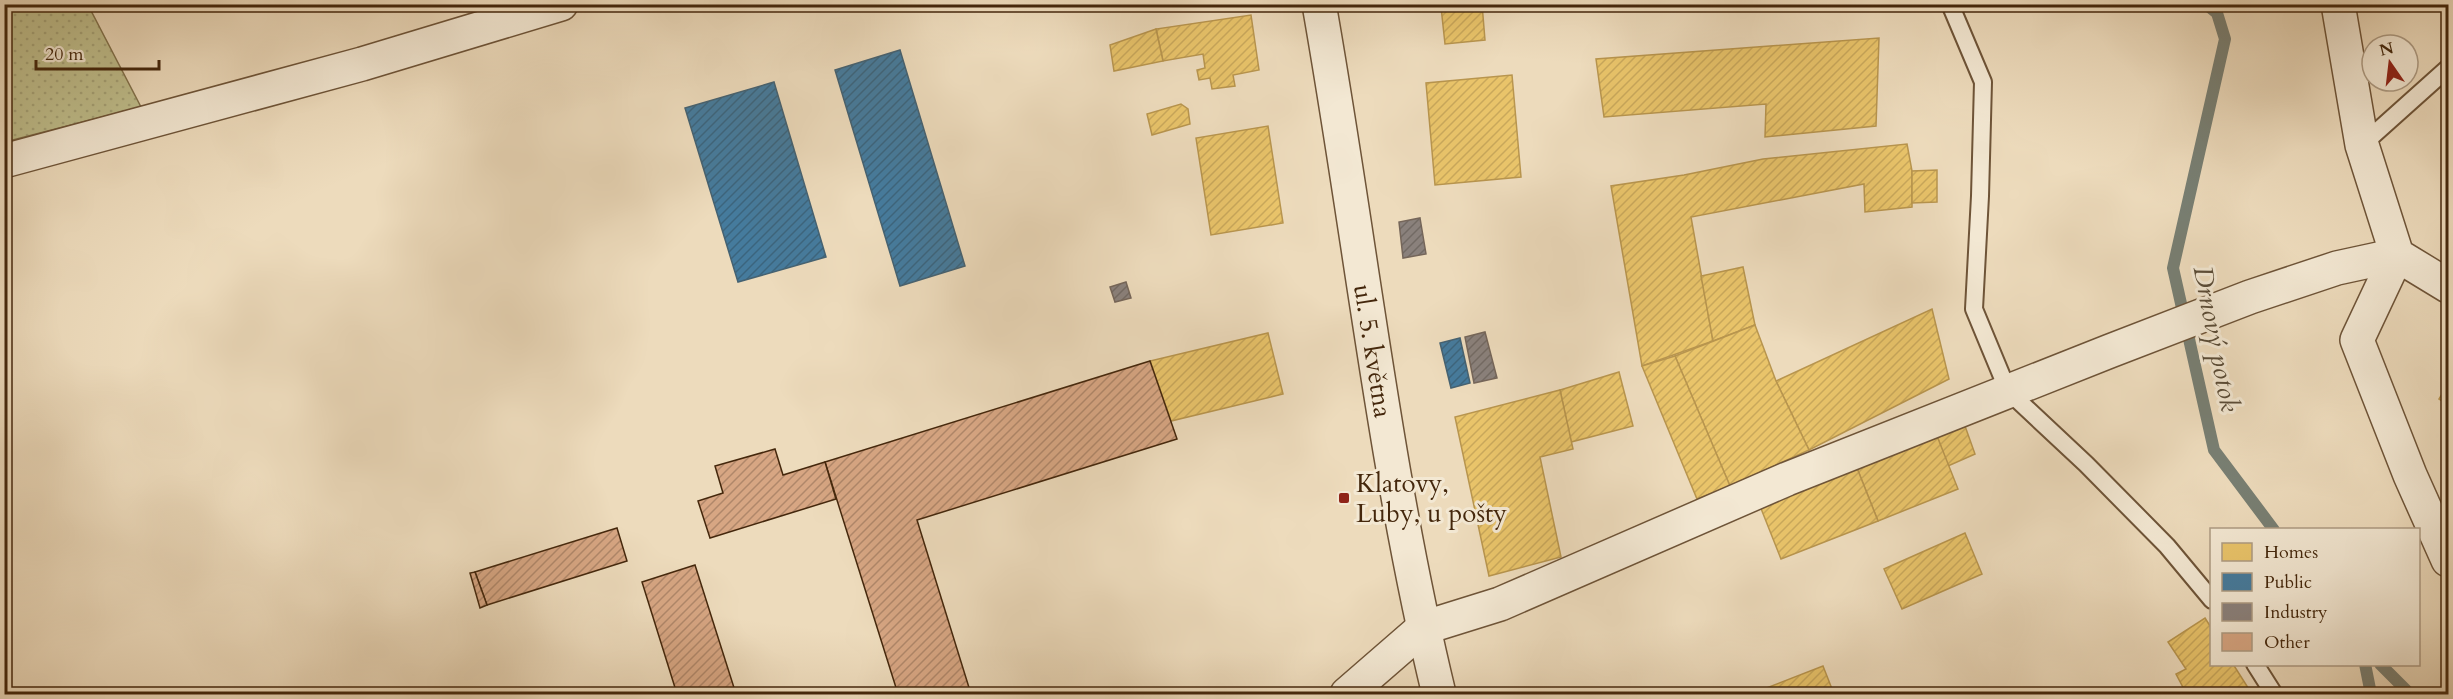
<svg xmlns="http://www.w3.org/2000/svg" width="2453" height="699" font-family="Cardo,serif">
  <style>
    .grass { fill: url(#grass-dots); stroke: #82724c; stroke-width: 1.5 }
    .homes { fill: url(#homes-hatch); stroke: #b8954e; stroke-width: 1.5 }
    .public { fill: url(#public-hatch); stroke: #456272; stroke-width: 1.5 }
    .industry { fill: url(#industry-hatch); stroke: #75665a; stroke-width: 1.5 }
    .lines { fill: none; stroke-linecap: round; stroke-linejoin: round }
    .stream { stroke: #787f73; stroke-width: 12 }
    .building { fill: url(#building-hatch); stroke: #44270c; stroke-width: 1.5 }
    .service-casing { stroke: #6e5438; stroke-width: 20 }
    .minor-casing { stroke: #6e5438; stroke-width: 36 }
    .tertiary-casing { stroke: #6e5438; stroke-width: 36 }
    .service { stroke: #f3e8d3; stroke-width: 16 }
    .minor { stroke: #f3e8d3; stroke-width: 33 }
    .tertiary { stroke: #f3e8d3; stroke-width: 33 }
    .poi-dot { fill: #8f2418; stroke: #f3e8d3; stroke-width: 2 }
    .labels { text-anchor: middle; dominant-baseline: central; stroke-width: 6; stroke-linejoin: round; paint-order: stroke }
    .street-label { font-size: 26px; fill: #44270c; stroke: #f3e8d3 }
    .poi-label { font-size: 26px; fill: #44270c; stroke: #f3e8d3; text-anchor: start }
    .water-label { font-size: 27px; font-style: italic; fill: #5a4c37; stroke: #f3e8d3 }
  </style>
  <defs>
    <pattern id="grass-dots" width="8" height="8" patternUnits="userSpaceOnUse" patternTransform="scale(1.5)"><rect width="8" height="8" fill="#bfbe8c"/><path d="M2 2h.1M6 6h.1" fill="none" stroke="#a5a378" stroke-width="1.8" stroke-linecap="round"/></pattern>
    <pattern id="homes-hatch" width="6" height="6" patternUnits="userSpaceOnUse" patternTransform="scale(1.5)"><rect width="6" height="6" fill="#e9c46a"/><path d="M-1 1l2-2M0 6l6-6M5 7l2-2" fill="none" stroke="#c9a85b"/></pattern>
    <pattern id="public-hatch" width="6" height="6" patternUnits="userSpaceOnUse" patternTransform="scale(1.5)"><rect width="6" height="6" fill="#457b9d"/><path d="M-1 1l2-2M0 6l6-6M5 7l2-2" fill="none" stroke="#3b657e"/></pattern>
    <pattern id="industry-hatch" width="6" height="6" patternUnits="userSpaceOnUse" patternTransform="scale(1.5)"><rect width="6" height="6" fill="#8a817c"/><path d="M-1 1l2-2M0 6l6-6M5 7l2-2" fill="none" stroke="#726a64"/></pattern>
    <pattern id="building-hatch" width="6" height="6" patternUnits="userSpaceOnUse" patternTransform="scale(1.5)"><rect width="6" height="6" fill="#d7a683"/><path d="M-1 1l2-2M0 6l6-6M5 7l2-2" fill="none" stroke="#b0876a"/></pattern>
  </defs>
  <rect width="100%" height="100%" fill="#eddbbc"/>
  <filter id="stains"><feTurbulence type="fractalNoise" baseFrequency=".00333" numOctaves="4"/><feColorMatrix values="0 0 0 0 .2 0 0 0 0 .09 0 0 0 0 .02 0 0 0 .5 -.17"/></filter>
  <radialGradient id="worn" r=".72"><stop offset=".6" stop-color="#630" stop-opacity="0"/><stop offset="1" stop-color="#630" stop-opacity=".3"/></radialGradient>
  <polygon class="grass" points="5,5 88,5 141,107 5,142"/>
  <g class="homes">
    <polygon points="1438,4 1482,4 1485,40 1445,44 1441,7"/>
    <polygon points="1251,15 1259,70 1233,75 1235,86 1212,89 1210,78 1199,80 1197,70 1205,68 1203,54 1163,61 1156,29"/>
    <polygon points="1156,29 1163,61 1114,71 1110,45"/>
    <polygon points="1879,38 1876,126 1765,137 1766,104 1604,117 1596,59"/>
    <polygon points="1512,75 1521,177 1435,185 1426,83"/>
    <polygon points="1181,104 1188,109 1190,124 1152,135 1147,114"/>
    <polygon points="1268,126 1283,223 1211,235 1196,138"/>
    <polygon points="1907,144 1912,171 1912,207 1865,212 1864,184 1691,217 1713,341 1642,366 1611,186 1684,175 1763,159"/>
    <polygon points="1937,170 1937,202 1912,203 1912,171"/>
    <polygon points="1743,267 1755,325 1713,341 1701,276"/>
    <polygon points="1932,309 1949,379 1809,450 1776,381"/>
    <polygon points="1755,325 1776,381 1809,450 1730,486 1675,356"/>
    <polygon points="1268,333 1283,394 1171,421 1150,361"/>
    <polygon points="1675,356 1730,486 1697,499 1642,366"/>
    <polygon points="1619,372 1633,426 1571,442 1560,390"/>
    <polygon points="2448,384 2448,405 2439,399"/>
    <polygon points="1560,390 1573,449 1540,457 1561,557 1489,576 1455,417"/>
    <polygon points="1965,426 1975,454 1948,466 1937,436"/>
    <polygon points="1937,436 1958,489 1878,521 1857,468"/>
    <polygon points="1857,468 1878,521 1781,559 1760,506"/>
    <polygon points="1965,533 1982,574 1902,609 1884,569"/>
    <polygon points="2205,618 2212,629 2212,664 2233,664 2252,694 2188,694 2185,691 2176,674 2186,669 2168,642"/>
    <polygon points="1823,666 1834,694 1751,694"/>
  </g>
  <g class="public">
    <polygon points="900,50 965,266 900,286 835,70"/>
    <polygon points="774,82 826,257 738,282 685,108"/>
    <polygon points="1460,338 1470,383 1451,388 1440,343"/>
  </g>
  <g class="industry">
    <polygon points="1420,218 1426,254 1403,258 1399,222"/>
    <polygon points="1126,282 1131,298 1115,302 1110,287"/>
    <polygon points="1485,332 1497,378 1474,383 1465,337"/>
  </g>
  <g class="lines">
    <g class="stream">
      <polyline points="2206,4 2217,13 2225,39 2173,268 2214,450 2274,530"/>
      <polyline points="2365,664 2371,694"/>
      <polyline points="2380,664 2410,694"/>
    </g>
  </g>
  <g class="building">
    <polygon points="1150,361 1177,439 917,520 971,694 898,694 825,462"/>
    <polygon points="775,449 783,475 825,462 836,499 710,538 698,501 723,493 715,466"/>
    <polygon points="617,528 627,561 487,605 475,572"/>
    <polygon points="695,565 736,694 677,694 642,582"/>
    <polygon points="475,572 487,605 480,608 470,573"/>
  </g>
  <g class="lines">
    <defs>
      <g id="service">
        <polyline points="1950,4 1983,82 1980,196 1974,309 2008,391 2086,464 2167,546 2212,600"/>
        <polyline points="2362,145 2448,68"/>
        <polyline points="2255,664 2274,694"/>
      </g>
      <g id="minor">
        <polyline points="2338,4 2362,145 2397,255 2448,286"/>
        <polyline points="4,161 362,64 561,4"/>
        <polyline points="2397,255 2357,340 2410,475 2448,560"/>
        <polyline points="1347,694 1423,628 1500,604 1787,479 2110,351 2250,297 2337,268 2397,255"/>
      </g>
      <path id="tertiary" d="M1319,4C1360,235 1384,467 1439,694"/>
    </defs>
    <use href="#service" class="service-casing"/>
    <use href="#minor" class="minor-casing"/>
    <use href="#tertiary" class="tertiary-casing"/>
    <use href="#service" class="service"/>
    <use href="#minor" class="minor"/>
    <use href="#tertiary" class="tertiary"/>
  </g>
  <rect class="poi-dot" x="1338" y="492" width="12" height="12" rx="3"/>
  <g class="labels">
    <g class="street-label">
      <text transform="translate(1373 351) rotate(81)">ul. 5. května</text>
    </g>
    <g class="poi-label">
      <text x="1356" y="483">Klatovy,<tspan x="1356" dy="30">Luby, u pošty</tspan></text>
    </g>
    <g class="water-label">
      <text transform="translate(2216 339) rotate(79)">Drnový potok</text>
    </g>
  </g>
  <rect width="2453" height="699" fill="none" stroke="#eddbbc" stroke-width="24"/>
  <rect x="6" y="6" width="2441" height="687" fill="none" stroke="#44270c" stroke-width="3"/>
  <rect x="12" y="12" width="2429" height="675" fill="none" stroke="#44270c" stroke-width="1.5"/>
  <rect x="2210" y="528" width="210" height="138" fill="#f3e8d3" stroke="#ad9b83" stroke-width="1.5"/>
  <rect x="2222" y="543" width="30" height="18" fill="#e9c46a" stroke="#ad9b83" stroke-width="1.5"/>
  <text x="2264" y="558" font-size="18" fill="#44270c">Homes</text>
  <rect x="2222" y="573" width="30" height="18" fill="#457b9d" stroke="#ad9b83" stroke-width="1.5"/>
  <text x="2264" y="588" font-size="18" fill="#44270c">Public</text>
  <rect x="2222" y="603" width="30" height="18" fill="#8a817c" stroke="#ad9b83" stroke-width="1.5"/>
  <text x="2264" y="618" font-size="18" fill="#44270c">Industry</text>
  <rect x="2222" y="633" width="30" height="18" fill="#d7a683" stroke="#ad9b83" stroke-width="1.5"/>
  <text x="2264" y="648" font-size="18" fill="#44270c">Other</text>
  <g transform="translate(2390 63) rotate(346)"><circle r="28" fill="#f3e8d3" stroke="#ad9b83" stroke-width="1.5"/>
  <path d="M0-4.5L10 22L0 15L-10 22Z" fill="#8f2418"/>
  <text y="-9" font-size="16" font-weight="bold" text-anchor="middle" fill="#44270c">N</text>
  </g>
  <path d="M36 60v9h123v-9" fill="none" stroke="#44270c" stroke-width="3"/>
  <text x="45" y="60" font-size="18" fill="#44270c" stroke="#f3e8d3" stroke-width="4.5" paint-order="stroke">20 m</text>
  <rect width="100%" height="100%" filter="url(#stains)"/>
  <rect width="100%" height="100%" fill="url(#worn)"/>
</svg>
